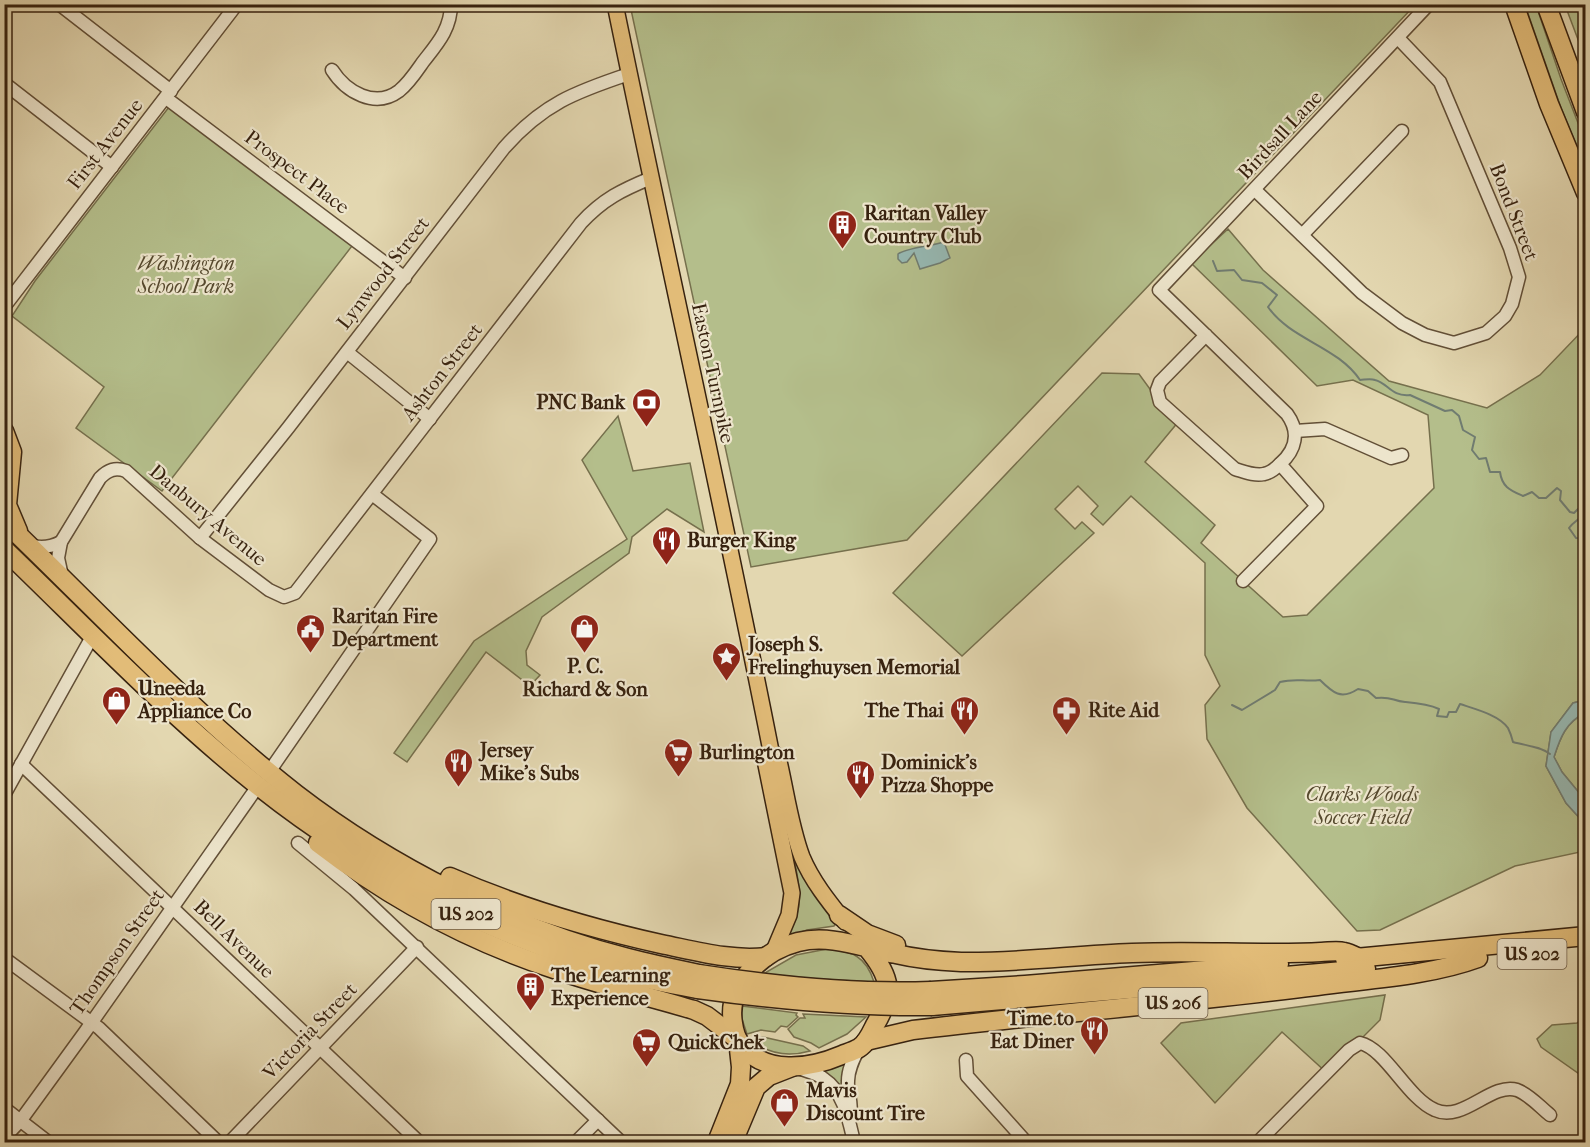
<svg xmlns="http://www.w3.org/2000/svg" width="1590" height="1147" font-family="'IM FELL French Canon',serif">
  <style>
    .green { fill: #b4be8b; stroke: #76704d; stroke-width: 1.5 }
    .water { fill: #96b8b2; stroke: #707c71; stroke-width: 1.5 }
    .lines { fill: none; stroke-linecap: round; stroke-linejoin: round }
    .stream { stroke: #707c71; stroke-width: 2 }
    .minor-casing { stroke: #624f37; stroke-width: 15 }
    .major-casing { stroke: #37220f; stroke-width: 18 }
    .highway-casing { stroke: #37220f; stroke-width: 21 }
    .minor { stroke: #ede5cc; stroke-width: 12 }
    .major { stroke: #e2bc78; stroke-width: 15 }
    .highway { stroke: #e2bc78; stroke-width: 18 }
    .rail { stroke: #37220f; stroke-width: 2; stroke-dasharray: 10 10; stroke-linecap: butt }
    .highway-bridge-casing { stroke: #37220f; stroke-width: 21; stroke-linecap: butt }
    .highway-bridge { stroke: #e2bc78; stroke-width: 18 }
    .labels { text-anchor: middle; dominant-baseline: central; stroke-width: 4.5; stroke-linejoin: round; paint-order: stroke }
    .shield { fill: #ede5cc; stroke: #6e5c48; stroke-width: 1.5 }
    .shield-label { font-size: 18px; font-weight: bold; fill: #37220f }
    .street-label { font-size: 20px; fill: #37220f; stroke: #ede5cc }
    .poi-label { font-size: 20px; font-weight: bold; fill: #37220f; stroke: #ede5cc; text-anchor: start }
    .park-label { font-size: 20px; font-style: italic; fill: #56492e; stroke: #ede5cc }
  </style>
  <rect width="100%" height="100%" fill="#e3d7b0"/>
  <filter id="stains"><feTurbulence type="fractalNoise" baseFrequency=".00333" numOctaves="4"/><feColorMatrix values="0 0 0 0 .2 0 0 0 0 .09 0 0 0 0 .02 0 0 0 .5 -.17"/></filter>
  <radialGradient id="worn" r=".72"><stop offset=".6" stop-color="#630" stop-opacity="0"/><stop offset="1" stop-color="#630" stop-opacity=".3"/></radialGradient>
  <g class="green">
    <polygon points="630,5 1415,5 907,540 751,567"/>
    <polygon points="1525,5 1536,5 1561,79 1585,141 1585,166 1561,108"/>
    <polygon points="1565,5 1582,5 1585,14 1585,58"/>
    <polygon points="169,107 352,246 162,491 76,428 104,387 12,316 35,281"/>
    <polygon points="1228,229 1263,270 1389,381 1487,408 1540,375 1585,328 1585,700 1573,703 1551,732 1546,766 1566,803 1585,824 1585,851 1515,866 1380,930 1357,931 1247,808 1207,739 1205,705 1220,686 1205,655 1205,563 1131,496 1103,525 1091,514 1098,506 1078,486 1055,509 1075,529 1082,522 1094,533 962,656 893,593 1102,373 1139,374 1155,396 1179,421 1145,462 1215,525 1201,543 1283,617 1307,615 1434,488 1428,415 1353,380 1317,386 1191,263"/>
    <polygon points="618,416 633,471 690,463 704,532 667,509 632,537 629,553 542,617 526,651 527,665 540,675 530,686 486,652 407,762 394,753 474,641 627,539 582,460"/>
    <path d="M1585,713V800L1562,772L1554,757C1560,738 1566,722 1585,713Z"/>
    <path d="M792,849L836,923L834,926L807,930L789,936L788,934C807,907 798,879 792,849Z"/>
    <path d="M827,949C852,951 866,956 874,982L818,979L763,974L796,955Z"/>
    <polygon points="1385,995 1380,1020 1327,1073 1282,1032 1215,1103 1161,1043 1181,1023"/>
    <polygon points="742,1006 797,1013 796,1015 798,1017 787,1027 781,1026 775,1032 761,1030 747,1034 742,1019"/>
    <polygon points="803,1014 866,1017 847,1034 819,1048 811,1043 794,1037 788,1029 800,1018 805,1018"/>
    <polygon points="1585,1018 1585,1078 1541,1047 1537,1039 1552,1025 1577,1023"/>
    <path d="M763,1037L803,1046L810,1051C789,1057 771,1055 754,1042L758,1038Z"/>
    <polygon points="847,1060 843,1071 841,1090 824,1073 825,1069"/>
  </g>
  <g class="water">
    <path d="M944,242L950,258L940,263L920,269L914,253L907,262L902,263L898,259V254C906,248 932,246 944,242Z"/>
    <path d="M1585,700V713C1566,722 1560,738 1554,757L1562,772L1585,800V824L1566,803L1546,766L1551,732L1573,703Z"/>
  </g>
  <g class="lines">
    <g class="stream">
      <path d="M1213,261L1217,271L1234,270L1242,280L1262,283L1277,295L1268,307C1291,340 1337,346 1360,380C1364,380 1370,378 1375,380C1388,383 1391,397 1410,395L1445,411L1452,410L1459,416L1463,430L1475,437L1472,450L1479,459L1486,458L1490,472H1500C1502,487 1510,490 1523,496L1532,492L1539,498H1546L1557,488L1561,491L1560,500L1570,512L1574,513L1578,509L1584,513C1580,520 1574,521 1569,528L1576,538L1586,539"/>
      <path d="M1232,705L1242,710L1275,690L1280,682C1296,678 1305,682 1320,680C1333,693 1341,700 1358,689L1368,691L1376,698C1392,696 1392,701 1405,702C1416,703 1428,704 1439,709L1437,716L1447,717L1449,712H1456L1460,704C1475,709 1499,715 1508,728C1510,732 1512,738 1513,742C1527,746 1539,746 1550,754"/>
    </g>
    <defs>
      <g id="minor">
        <polyline points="59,4 171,91"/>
        <path d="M332,70C346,92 375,109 399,91C409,83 416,72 423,62C437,44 451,29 451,4"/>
        <polyline points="4,83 112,167"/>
        <polyline points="166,98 405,278"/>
        <polyline points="1255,190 1362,293 1402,323 1425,335 1454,343 1486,333 1505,316 1512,304 1519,277 1510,248 1440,82 1398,38"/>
        <polyline points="1302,235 1402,131"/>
        <polyline points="4,307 237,4"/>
        <path d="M1206,335L1160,382L1157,390L1160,402L1235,469C1245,472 1254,476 1264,474C1270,473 1275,469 1280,464C1296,450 1300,432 1287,414L1159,290L1429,4"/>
        <polyline points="347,352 430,419"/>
        <polyline points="1295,431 1325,429 1391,458 1402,455"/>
        <path d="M200,538L288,428L504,148C543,104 575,92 629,74"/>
        <path d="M30,545C41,549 51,547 61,542"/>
        <path d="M62,576L58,558L61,542L100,478C108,470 115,467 126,471L200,538L269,590L284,597L295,593L581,223C603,199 622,190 651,178"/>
        <polyline points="1243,581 1317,506 1280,464"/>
        <polyline points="21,764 419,1142"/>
        <polyline points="269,772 430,539 372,494"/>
        <polyline points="4,795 93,635"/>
        <polyline points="298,843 354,889 621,1142"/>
        <polyline points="4,958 99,1028 218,1142"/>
        <polyline points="966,1060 967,1076 1026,1142"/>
        <path d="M798,1068C806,1071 817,1073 824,1079C844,1092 849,1121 854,1142"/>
        <polyline points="4,1108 48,1142"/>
        <path d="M850,1115C853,1104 847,1092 848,1081C848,1069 854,1058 859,1048"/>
        <polyline points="4,1138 21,1120 85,1032 258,786"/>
        <polyline points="230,1142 417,947"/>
        <polyline points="576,1142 598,1120"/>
        <path d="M1258,1142L1349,1050L1360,1043C1386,1049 1407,1098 1435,1110C1463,1123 1491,1082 1517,1090C1530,1095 1540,1107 1550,1115"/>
      </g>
      <g id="major">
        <path d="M615,4C666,254 722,502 771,751L778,757C786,790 790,825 802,857C812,881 829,902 845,922"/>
        <polyline points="771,751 765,760 792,893 789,915 773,953"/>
      </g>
      <g id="highway">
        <polyline points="1514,4 1549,104 1586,193"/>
        <polyline points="1546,4 1586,112"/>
        <polyline points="4,431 12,452 7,505 18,531"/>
        <path d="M4,521C100,613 191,712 296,794C388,865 515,930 628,958C651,964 675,969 699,974"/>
        <path d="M4,549C87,629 167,713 257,785C366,872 496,939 631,975C653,981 676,985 698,989"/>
        <path d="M318,843C388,897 469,941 554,969C600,985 647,996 694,1010L707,1016L736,1038"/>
        <path d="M450,877C518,907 589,928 661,944C696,951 731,961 766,957"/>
        <polyline points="839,915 867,934 896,945"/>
        <path d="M868,949C891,977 894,993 875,1025C871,1033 867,1043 859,1048C854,1051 847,1053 842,1055C809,1069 766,1075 741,1045C736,1038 734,1031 733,1023C726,984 763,951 798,942C831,934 863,948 896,954C917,959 939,961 961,962C1018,963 1075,955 1132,953C1179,951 1226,953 1274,953C1289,953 1305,953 1321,952C1328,952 1337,950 1344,952C1349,953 1353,955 1357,957"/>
        <polyline points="1345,959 1586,936"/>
        <polyline points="931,991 1025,985 1279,964"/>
        <polyline points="932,1006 1366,969"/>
        <path d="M866,1041L913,1030C1048,1014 1183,1003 1317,986C1369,979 1429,976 1478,958"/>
        <polyline points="717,1142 740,1084 741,1067 738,1040"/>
        <polyline points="733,1142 756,1087 769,1076 792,1067"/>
      </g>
    </defs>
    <use href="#minor" class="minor-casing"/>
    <use href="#major" class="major-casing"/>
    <use href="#highway" class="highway-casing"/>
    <use href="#minor" class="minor"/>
    <use href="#major" class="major"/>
    <use href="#highway" class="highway"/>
    <polyline class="rail" points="4,1142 5,1142"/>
    <defs>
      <g id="highway-bridge">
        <path d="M699,974C776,986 852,994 931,991"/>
        <path d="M698,989C776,1000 853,1007 932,1006"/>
      </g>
    </defs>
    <use href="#highway-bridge" class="highway-bridge-casing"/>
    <use href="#highway-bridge" class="highway-bridge"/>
  </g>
  <defs>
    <symbol id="building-pin" viewBox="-11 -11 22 30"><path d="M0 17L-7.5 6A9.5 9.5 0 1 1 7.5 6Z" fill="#8f2418" stroke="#ede5cc"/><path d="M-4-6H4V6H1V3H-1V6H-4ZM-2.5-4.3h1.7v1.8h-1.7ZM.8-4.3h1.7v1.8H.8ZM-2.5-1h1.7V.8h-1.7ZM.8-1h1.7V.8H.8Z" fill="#fff"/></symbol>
    <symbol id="bank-pin" viewBox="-11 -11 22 30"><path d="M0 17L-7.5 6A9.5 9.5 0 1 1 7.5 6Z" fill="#8f2418" stroke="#ede5cc"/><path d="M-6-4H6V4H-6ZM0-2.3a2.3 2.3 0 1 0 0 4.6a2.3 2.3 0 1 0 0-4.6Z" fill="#fff"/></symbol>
    <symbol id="restaurant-pin" viewBox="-11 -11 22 30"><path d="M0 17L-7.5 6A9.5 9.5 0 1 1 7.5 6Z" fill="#8f2418" stroke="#ede5cc"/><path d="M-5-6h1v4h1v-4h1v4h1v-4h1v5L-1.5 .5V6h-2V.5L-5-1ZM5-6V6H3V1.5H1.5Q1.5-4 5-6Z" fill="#fff"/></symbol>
    <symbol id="civic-pin" viewBox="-11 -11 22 30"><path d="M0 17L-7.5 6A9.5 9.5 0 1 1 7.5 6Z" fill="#8f2418" stroke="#ede5cc"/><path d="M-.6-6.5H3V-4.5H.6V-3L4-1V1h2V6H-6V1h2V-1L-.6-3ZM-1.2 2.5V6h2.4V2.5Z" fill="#fff"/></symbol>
    <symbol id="shop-pin" viewBox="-11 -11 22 30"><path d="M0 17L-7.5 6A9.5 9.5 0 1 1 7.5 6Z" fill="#8f2418" stroke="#ede5cc"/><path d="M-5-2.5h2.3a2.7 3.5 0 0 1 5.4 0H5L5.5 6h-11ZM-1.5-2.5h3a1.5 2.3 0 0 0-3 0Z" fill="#fff"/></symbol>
    <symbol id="sight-pin" viewBox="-11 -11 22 30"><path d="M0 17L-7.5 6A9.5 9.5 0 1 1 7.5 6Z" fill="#8f2418" stroke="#ede5cc"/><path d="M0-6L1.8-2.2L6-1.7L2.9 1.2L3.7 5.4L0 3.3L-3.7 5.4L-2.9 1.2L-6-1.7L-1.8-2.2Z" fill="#fff"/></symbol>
    <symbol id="pharmacy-pin" viewBox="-11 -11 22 30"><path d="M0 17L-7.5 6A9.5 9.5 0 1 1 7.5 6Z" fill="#8f2418" stroke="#ede5cc"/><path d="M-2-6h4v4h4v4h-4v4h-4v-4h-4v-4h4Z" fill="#fff"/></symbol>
    <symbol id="supermarket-pin" viewBox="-11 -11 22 30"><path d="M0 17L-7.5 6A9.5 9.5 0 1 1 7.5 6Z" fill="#8f2418" stroke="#ede5cc"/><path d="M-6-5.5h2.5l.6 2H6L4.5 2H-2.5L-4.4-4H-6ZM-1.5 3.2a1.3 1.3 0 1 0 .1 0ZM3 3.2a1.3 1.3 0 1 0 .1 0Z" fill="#fff"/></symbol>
  </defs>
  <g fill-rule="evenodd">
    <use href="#building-pin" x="826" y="208" width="33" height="45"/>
    <use href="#bank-pin" x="630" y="386" width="33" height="45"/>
    <use href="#restaurant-pin" x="650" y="524" width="33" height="45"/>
    <use href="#civic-pin" x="294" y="612" width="33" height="45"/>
    <use href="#shop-pin" x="568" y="612" width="33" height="45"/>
    <use href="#sight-pin" x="710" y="640" width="33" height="45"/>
    <use href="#shop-pin" x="100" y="684" width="33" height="45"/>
    <use href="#restaurant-pin" x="948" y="694" width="33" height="45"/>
    <use href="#pharmacy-pin" x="1050" y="694" width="33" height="45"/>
    <use href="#supermarket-pin" x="662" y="736" width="33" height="45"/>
    <use href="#restaurant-pin" x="442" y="746" width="33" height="45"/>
    <use href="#restaurant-pin" x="844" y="758" width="33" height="45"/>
    <use href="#building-pin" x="514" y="970" width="33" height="45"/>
    <use href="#restaurant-pin" x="1078" y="1014" width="33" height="45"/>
    <use href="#supermarket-pin" x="630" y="1026" width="33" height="45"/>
    <use href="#shop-pin" x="768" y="1086" width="33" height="45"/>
  </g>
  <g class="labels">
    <g class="shield">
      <rect x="431.5" y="899" width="69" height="30" rx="4.5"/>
      <rect x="1497.5" y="939" width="69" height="30" rx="4.5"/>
      <rect x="1138.5" y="988" width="69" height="30" rx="4.5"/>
    </g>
    <g class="shield-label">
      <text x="466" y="914">US 202</text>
      <text x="1532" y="954">US 202</text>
      <text x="1173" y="1003">US 206</text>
    </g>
    <g class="street-label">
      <text transform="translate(1280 135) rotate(-47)">Birdsall Lane</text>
      <text transform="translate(105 144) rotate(-52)">First Avenue</text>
      <text transform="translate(297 172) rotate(37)">Prospect Place</text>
      <text transform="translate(1514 212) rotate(69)">Bond Street</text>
      <text transform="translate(383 273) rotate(-52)">Lynwood Street</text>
      <text transform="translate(442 372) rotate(-52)">Ashton Street</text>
      <text transform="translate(713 373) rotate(78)">Easton Turnpike</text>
      <text transform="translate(208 515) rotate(40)">Danbury Avenue</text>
      <text transform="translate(234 939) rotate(44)">Bell Avenue</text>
      <text transform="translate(117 952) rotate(-55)">Thompson Street</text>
      <text transform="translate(310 1031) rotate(-46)">Victoria Street</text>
    </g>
    <g class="poi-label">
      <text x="864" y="213">Raritan Valley<tspan x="864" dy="23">Country Club</tspan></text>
      <text x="625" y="402" text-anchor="end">PNC Bank</text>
      <text x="687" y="540">Burger King</text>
      <text x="332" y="616">Raritan Fire<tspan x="332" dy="23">Department</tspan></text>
      <text x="748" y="644">Joseph S.<tspan x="748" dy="23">Frelinghuysen Memorial</tspan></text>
      <text x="585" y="666" text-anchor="middle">P. C.<tspan x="585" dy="23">Richard &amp; Son</tspan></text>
      <text x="138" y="688">Uneeda<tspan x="138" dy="23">Appliance Co</tspan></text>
      <text x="944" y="710" text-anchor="end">The Thai</text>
      <text x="1088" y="710">Rite Aid</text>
      <text x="480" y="750">Jersey<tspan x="480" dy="23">Mike's Subs</tspan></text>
      <text x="699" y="752">Burlington</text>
      <text x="881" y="762">Dominick's<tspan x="881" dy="23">Pizza Shoppe</tspan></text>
      <text x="551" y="975">The Learning<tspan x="551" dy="23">Experience</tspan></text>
      <text x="1074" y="1018" text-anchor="end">Time to<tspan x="1074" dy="23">Eat Diner</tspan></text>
      <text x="668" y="1042">QuickChek</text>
      <text x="806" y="1090">Mavis<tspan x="806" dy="23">Discount Tire</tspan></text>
    </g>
    <g class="park-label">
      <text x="186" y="263">Washington<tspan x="186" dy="23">School Park</tspan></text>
      <text x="1362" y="794">Clarks Woods<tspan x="1362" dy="23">Soccer Field</tspan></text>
    </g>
  </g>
  <rect width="1590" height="1147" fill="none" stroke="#e3d7b0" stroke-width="24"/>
  <rect x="6" y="6" width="1578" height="1135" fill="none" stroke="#37220f" stroke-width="3"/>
  <rect x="12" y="12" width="1566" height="1123" fill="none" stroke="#37220f" stroke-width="1.5"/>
  <rect width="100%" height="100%" filter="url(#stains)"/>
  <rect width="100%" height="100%" fill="url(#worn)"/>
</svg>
